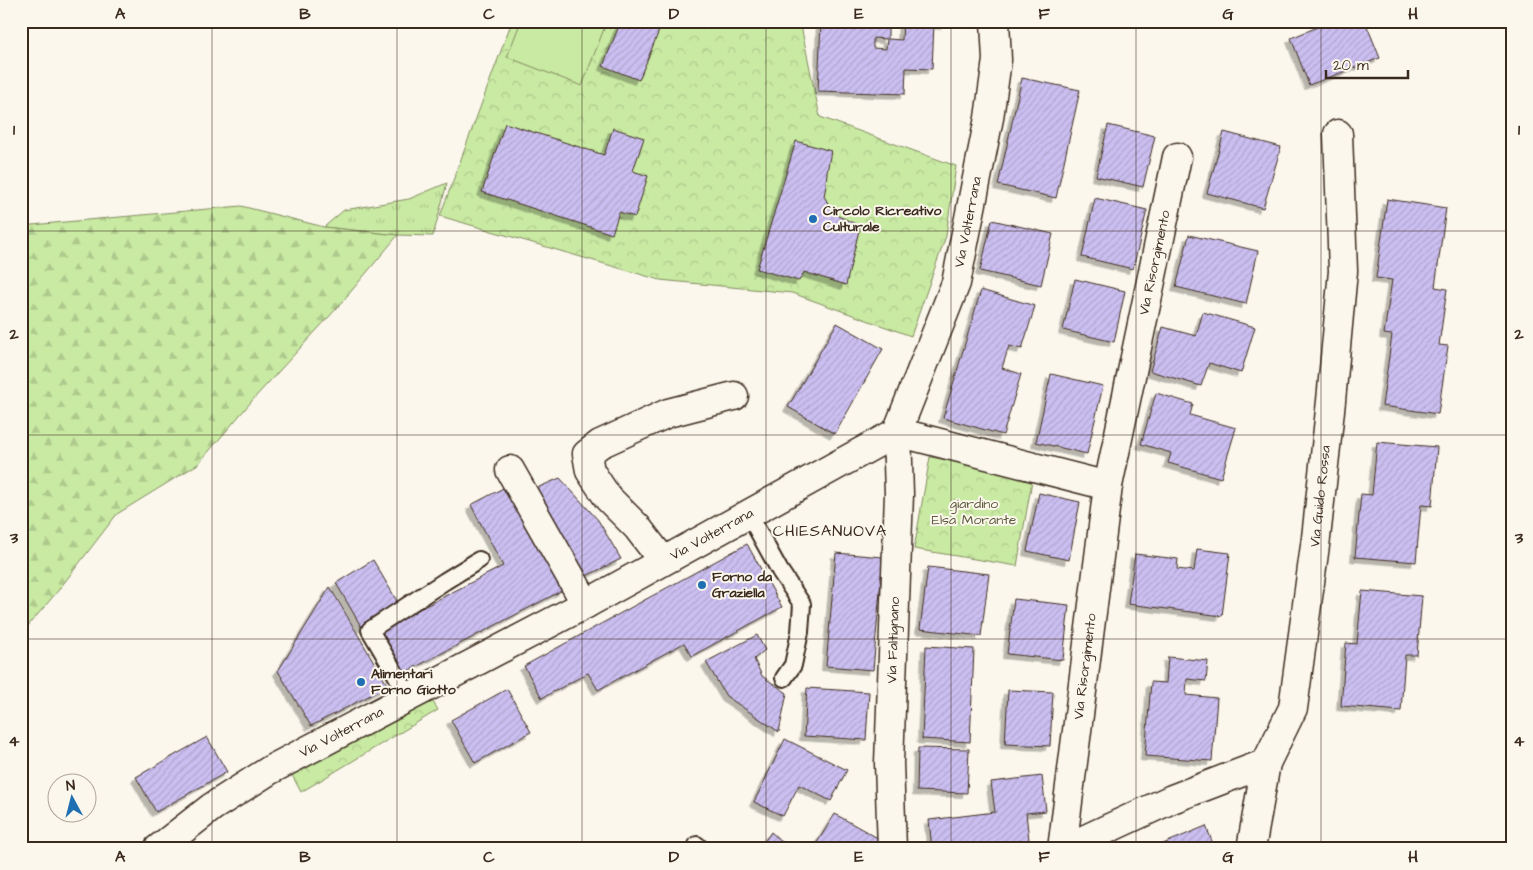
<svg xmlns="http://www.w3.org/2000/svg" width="1533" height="870" font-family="'Architects Daughter',sans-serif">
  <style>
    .grass { fill: url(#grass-tufts); stroke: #828a60 }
    .forest { fill: url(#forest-firs); stroke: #828a60 }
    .park { fill: url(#park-crowns); stroke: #828a60 }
    .garden { fill: #c9eaa3; stroke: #828a60 }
    .building { fill: url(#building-hatch); stroke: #3b2a1e; fill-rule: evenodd; filter: url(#shadow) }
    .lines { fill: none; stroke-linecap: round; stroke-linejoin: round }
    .service-casing { stroke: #3b2a1e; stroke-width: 20 }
    .minor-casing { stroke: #3b2a1e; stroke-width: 31 }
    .tertiary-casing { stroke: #3b2a1e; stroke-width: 31 }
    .secondary-casing { stroke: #3b2a1e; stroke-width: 31 }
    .service { stroke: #fbf7ec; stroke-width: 16 }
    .minor { stroke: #fbf7ec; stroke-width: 28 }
    .tertiary { stroke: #fbf7ec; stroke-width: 28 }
    .secondary { stroke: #fbf7ec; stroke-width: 28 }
    .grid { fill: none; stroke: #3b2a1e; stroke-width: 1; stroke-opacity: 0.55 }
    .poi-dot { fill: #1f6fb2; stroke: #fbf7ec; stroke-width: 2 }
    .labels { text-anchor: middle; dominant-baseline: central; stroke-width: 4; stroke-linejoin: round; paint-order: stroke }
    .poi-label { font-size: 14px; font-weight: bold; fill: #3b2a1e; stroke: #fbf7ec; text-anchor: start }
    .street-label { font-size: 14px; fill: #3b2a1e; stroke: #fbf7ec }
    .park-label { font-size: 14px; fill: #5e5a3f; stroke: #fbf7ec }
    .quarter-label { font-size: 16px; letter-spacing: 1px; fill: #3b2a1e; stroke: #fbf7ec }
    .neatline { fill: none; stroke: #3b2a1e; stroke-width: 2 }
    .grid-label { font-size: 16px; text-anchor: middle; font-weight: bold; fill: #3b2a1e }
  </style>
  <defs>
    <pattern id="grass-tufts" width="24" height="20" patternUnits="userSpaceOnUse" patternTransform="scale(1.25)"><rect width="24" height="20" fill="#c9eaa3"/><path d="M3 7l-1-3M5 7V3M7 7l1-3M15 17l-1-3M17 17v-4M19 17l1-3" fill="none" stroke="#aec98c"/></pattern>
    <pattern id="forest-firs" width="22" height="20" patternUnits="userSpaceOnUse" patternTransform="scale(1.25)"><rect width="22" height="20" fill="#c9eaa3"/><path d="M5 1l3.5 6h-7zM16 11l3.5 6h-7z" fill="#aec98c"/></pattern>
    <pattern id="park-crowns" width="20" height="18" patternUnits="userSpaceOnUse" patternTransform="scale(1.25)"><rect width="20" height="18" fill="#c9eaa3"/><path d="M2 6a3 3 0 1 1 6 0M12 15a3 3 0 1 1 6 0" fill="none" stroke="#aec98c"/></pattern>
    <pattern id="building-hatch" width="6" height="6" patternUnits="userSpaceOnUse" patternTransform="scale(1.25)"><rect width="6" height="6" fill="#cbbff1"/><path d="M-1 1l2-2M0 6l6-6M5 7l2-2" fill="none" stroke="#afa4ce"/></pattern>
    <filter id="shadow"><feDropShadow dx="-4.5" dy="4.5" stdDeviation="0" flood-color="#0004"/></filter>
  </defs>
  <rect width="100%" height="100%" fill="#fbf7ec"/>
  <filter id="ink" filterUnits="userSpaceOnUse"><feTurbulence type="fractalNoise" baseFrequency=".02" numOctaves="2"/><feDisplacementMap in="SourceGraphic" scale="10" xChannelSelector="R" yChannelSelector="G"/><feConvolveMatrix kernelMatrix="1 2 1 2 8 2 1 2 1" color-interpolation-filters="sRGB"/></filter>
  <g filter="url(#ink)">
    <polygon class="grass" points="447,183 433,236 398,235 324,227 344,210 409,199"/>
    <polygon class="forest" points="241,206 324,227 398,235 338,307 257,395 198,464 117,514 57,592 21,634 21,226"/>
    <g class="park">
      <polygon points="512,21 800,21 820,117 956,166 946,236 911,336 792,293 660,280 440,216"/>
      <polygon points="930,457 1033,475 1017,566 914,549"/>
      <polygon points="425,689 438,710 301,792 285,762"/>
    </g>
    <polygon class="garden" points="521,21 607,21 582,86 507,57"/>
    <g class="building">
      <polygon points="621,21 663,21 639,80 603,66"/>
      <path d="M821,21H888V39L902,40L903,21H945V25L934,24L932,69L906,68L905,94L818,91ZM873,38L887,39L886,49L873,48Z"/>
      <polygon points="1332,21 1365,21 1380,58 1309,85 1291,38"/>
      <polygon points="1022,78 1080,90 1056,198 998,185"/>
      <polygon points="505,123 604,155 613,128 644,138 633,171 648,176 635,217 619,212 612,234 482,192"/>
      <polygon points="1108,125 1155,136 1143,187 1096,176"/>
      <polygon points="1224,132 1281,147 1263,208 1207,193"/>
      <polygon points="796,141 831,151 827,172 826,186 824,196 830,207 838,216 860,226 846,285 804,272 799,281 757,269"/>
      <polygon points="1095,198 1147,210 1133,269 1082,257"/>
      <polygon points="1387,199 1446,208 1435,287 1447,289 1439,345 1448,346 1438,414 1382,406 1392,335 1384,334 1392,280 1376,278"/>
      <polygon points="992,220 1053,234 1041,285 980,271"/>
      <polygon points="1189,235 1258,251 1246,304 1176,287"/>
      <polygon points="1075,279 1125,291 1114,342 1063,330"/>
      <polygon points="981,290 1035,306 1022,349 1009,346 1002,368 1021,374 1003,435 943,418"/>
      <polygon points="1203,312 1255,327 1241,373 1209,363 1201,386 1150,371 1163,327 1196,336"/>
      <polygon points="837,323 883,349 835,434 788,407"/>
      <polygon points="1051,374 1103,386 1087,454 1036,442"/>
      <polygon points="1156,393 1193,404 1190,415 1236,428 1221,478 1168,463 1171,453 1141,444"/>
      <polygon points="1377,442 1437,447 1432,506 1421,505 1416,562 1355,557 1361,494 1372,495"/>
      <polygon points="560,478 598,520 621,559 580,579 532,490"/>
      <polygon points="509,485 563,590 402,674 379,630 503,566 471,505"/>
      <polygon points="1039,493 1080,502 1069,560 1027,551"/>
      <polygon points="747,544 782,607 692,656 684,643 598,690 588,673 542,698 524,666"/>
      <polygon points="1197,549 1230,553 1222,616 1128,604 1135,554 1178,559 1177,569 1194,571"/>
      <polygon points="836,553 883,557 873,670 826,666"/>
      <polygon points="373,560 400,606 362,628 336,583"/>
      <polygon points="928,567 989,574 981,636 920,629"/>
      <polygon points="330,587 388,686 311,726 278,671"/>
      <polygon points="1362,591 1422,596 1417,655 1405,655 1401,711 1341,706 1346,643 1357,644"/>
      <polygon points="1014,599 1069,605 1063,660 1007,654"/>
      <polygon points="757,635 765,650 754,659 762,676 787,693 779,732 726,696 706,662"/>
      <polygon points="926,646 974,649 970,742 922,739"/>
      <polygon points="1168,657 1208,661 1206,681 1187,679 1186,695 1217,698 1212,761 1145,756 1151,682 1166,683"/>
      <polygon points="807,688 869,692 866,740 804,736"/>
      <polygon points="507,689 531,732 475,763 451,720"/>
      <polygon points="1008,690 1053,692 1050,746 1005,744"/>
      <polygon points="207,737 227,772 156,812 136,777"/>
      <polygon points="785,739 847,770 831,801 799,785 783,816 754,802"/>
      <polygon points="918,748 969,749 967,793 917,791"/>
      <polygon points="1042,776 1046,811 1026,813 1029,840 986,845 986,849 932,849 929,820 995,812 991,782"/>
      <polygon points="835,814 883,841 884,849 813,849"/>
      <polygon points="1206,826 1215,849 1151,849"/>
      <polygon points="771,832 790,849 759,849"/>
    </g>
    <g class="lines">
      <defs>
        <g id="service">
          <polyline points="748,513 780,571 802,604 800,632 793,665 784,678"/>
          <polyline points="409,697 370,630 445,581 479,560"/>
          <polyline points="697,845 701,849"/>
        </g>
        <g id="minor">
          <polyline points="897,432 1108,486"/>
          <polyline points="510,470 586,604"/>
          <polyline points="663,561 637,527 608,498 590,471 587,454 600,444 668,413 734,396"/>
          <path id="s1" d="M1062,849L1108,486L1177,157"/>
          <polyline points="1064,849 1172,799 1266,763"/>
          <path id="s2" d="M1251,849L1266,763L1293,708L1316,538L1331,401L1343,271L1338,134"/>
        </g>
        <g id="tertiary">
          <path id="s3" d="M892,849L889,763L899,494L897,432"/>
        </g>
        <g id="secondary">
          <path id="s4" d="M158,849L212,807L270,770L586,604L897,432L956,283L989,118L997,60L995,21"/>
        </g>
      </defs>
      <use href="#service" class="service-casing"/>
      <use href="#minor" class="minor-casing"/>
      <use href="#tertiary" class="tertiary-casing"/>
      <use href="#secondary" class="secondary-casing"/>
      <use href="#service" class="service"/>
      <use href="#minor" class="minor"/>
      <use href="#tertiary" class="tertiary"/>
      <use href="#secondary" class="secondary"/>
    </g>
  </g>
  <path class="grid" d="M212,21V849M397,21V849M582,21V849M766,21V849M951,21V849M1136,21V849M1321,21V849M21,231H1512M21,435H1512M21,639H1512"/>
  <g class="poi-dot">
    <circle cx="813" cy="219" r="5"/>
    <circle cx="702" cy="585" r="5"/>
    <circle cx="361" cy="682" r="5"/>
  </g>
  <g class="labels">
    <g class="poi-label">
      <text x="823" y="211">Circolo Ricreativo<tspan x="823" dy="16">Culturale</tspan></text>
      <text x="712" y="577">Forno da<tspan x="712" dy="16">Graziella</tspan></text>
      <text x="371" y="674">Alimentari<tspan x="371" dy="16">Forno Giotto</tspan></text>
    </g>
    <g class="street-label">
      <text stroke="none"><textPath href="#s4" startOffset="1072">Via Volterrana</textPath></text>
      <text stroke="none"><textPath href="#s1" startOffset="594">Via Risorgimento</textPath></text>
      <text stroke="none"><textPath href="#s2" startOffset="362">Via Guido Rossa</textPath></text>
      <text stroke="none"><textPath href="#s4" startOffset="638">Via Volterrana</textPath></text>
      <text stroke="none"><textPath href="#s3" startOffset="209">Via Faltignano</textPath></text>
      <text stroke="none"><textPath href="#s1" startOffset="184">Via Risorgimento</textPath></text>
      <text stroke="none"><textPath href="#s4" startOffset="218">Via Volterrana</textPath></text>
    </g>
    <g class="park-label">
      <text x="974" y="504">giardino<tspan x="974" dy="16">Elsa Morante</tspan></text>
    </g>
    <g class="quarter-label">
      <text x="830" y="531">CHIESANUOVA</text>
    </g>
  </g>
  <rect width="1533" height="870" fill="none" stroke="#fbf7ec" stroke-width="55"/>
  <g transform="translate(72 798) rotate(353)"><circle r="24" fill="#fbf7ec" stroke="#aea59a"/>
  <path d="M0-4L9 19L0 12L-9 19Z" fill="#1f6fb2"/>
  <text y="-8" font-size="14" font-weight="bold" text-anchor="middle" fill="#3b2a1e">N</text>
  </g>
  <path d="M1326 70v8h82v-8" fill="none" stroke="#3b2a1e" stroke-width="2.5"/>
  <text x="1333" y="70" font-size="15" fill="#3b2a1e" stroke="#fbf7ec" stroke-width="4" paint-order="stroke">20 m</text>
  <rect x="28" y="28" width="1478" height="814" class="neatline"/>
  <g class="grid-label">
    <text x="120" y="19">A</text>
    <text x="305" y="19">B</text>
    <text x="489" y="19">C</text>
    <text x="674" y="19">D</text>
    <text x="859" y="19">E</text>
    <text x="1044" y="19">F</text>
    <text x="1228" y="19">G</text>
    <text x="1413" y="19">H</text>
    <text x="14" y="135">1</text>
    <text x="1519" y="135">1</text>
    <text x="14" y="339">2</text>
    <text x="1519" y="339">2</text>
    <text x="14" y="543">3</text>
    <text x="1519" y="543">3</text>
    <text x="14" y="746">4</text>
    <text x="1519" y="746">4</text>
    <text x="120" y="862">A</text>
    <text x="305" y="862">B</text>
    <text x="489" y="862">C</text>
    <text x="674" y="862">D</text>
    <text x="859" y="862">E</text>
    <text x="1044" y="862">F</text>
    <text x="1228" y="862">G</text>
    <text x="1413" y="862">H</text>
  </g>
</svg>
